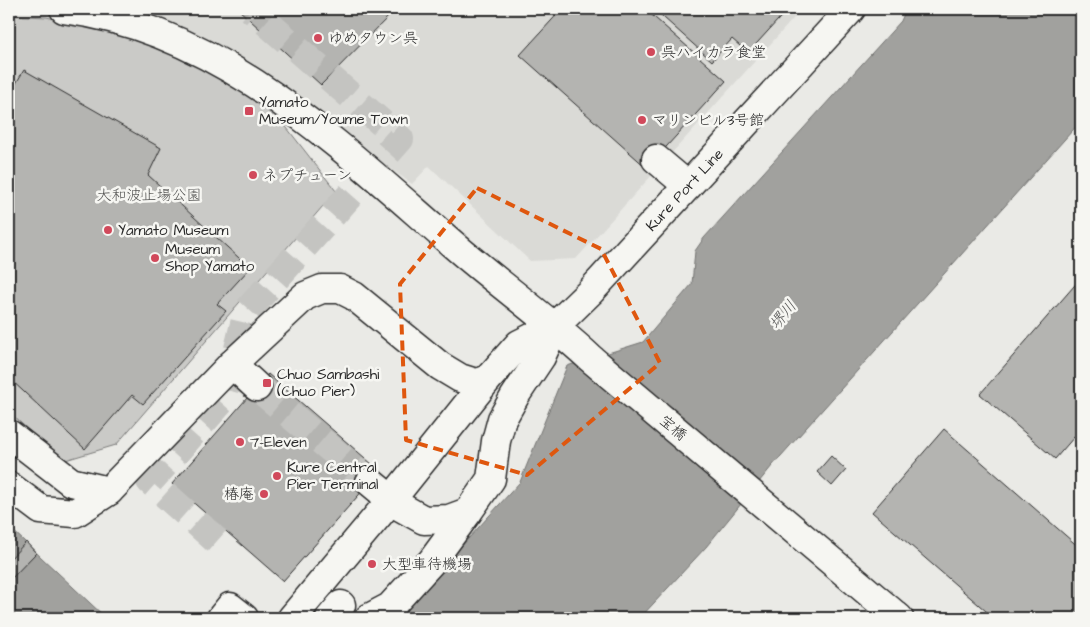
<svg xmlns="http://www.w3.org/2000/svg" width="1090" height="627" font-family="'Architects Daughter','Klee One',sans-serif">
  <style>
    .built { fill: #dadad6 }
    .green { fill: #cacac7; stroke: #7a7a79 }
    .water { fill: #a1a19e; stroke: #727270 }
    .building { fill: #b4b4b1; stroke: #2b2b2b }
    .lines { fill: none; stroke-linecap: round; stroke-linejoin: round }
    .minor-tunnel { stroke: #c4c4c1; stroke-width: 28; stroke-dasharray: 28 14; stroke-linecap: butt }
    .minor-casing { stroke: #2b2b2b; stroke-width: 31 }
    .major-casing { stroke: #2b2b2b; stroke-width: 31 }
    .minor { stroke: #f6f6f2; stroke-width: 28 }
    .major { stroke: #f6f6f2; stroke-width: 28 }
    .marked { fill: none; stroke: #df570e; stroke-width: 4; stroke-dasharray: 10 6; stroke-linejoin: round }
    .poi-dot { fill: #d1495b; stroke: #f6f6f2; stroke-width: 2 }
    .labels { text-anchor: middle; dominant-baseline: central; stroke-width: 5; stroke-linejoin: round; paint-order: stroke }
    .poi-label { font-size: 15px; fill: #2b2b2b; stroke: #f6f6f2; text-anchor: start }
    .street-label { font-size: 15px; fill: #2b2b2b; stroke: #f6f6f2 }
    .park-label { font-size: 15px; fill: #535352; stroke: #f6f6f2 }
    .water-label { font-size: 16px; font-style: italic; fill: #545453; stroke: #f6f6f2 }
  </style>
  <rect width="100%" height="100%" fill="#eaeae6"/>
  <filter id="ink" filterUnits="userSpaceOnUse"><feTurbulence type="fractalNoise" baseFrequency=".02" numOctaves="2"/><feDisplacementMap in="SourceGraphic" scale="10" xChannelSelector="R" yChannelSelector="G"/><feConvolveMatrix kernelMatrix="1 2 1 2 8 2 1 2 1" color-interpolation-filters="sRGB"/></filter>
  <g filter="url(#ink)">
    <polygon class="built" points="116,9 802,9 576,259 530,261 429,166 412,184 218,47"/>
    <polygon class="green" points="9,15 46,17 133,33 218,72 280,119 336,191 116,445 62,461 9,412"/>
    <g class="water">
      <polygon points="906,9 920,9 922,12 926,9 1081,9 1081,121 772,466 706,547 640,618 396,618 520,482 567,366 643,342 692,284 695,251 704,238 901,21"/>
      <polygon points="9,527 106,618 9,618"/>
    </g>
    <g class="building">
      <polygon points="238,9 396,9 321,85"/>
      <polygon points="562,9 645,9 726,81 647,168 520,55"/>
      <polygon points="654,9 788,9 748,53 732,39 712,61"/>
      <polygon points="24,70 161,148 148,175 250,268 217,304 226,311 143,404 132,395 85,449 9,378 9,95"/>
      <polygon points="1081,278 1081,429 1055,459 980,394"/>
      <polygon points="268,374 380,471 283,581 172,484"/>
      <polygon points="944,429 1081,549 1081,618 994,618 872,512"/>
      <polygon points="831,456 846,470 832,486 817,472"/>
      <polygon points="26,542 36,553 9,581 9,560"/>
    </g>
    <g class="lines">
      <g class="minor-tunnel">
        <polyline points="257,387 370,482"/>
        <polyline points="217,541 150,481 227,395 247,311 400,139 251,9"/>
      </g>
      <defs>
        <g id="minor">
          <path d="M64,9C223,29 340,147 456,247C500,285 548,319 590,358L899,618"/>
          <polyline points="656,159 688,186"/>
          <polyline points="232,364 257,387"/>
          <polyline points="9,434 71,482 109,491"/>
          <polyline points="370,482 399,506 424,520 449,519 468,512 491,479 496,441 502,419 515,396 541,357 555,326"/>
          <polyline points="9,486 41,510 75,513 109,491 232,364 305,296 322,289 340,289 354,296 440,366 460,378 476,383 487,380 519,344 555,326"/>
          <polyline points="221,618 230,607 244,618"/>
          <polyline points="292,618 391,500 487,380"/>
          <polyline points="330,618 341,605"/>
          <polyline points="369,618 390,607 432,561 468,512"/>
        </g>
        <g id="major">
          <path id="s1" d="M555,326L590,292L851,9"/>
        </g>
      </defs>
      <use href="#minor" class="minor-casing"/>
      <use href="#major" class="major-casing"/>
      <use href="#minor" class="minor"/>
      <use href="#major" class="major"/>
    </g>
  </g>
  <path class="marked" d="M477,188L601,249L660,363L527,475L406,440L400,284Z"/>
  <g class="poi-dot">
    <circle cx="318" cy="38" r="5"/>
    <circle cx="651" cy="52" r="5"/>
    <rect x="244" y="106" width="10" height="10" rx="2.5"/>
    <circle cx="642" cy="120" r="5"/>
    <circle cx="253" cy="175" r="5"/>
    <circle cx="108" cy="230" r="5"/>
    <circle cx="155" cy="258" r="5"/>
    <rect x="262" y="378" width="10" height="10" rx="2.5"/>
    <circle cx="240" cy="442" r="5"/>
    <circle cx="277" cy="476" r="5"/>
    <circle cx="264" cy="494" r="5"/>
    <circle cx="372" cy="564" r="5"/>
  </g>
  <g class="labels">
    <g class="poi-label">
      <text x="328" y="38">ゆめタウン呉</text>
      <text x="661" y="52">呉ハイカラ食堂</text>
      <text x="259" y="102">Yamato<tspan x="259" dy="17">Museum/Youme Town</tspan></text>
      <text x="652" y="120">マリンビル3号館</text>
      <text x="263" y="175">ネプチューン</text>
      <text x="118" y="230">Yamato Museum</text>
      <text x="165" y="249">Museum<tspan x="165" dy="17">Shop Yamato</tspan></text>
      <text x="277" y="374">Chuo Sambashi<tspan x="277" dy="17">(Chuo Pier)</tspan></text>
      <text x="250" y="442">7-Eleven</text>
      <text x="287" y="467">Kure Central<tspan x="287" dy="17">Pier Terminal</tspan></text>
      <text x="254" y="494" text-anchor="end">椿庵</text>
      <text x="382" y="564">大型車待機場</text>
    </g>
    <g class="street-label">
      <text stroke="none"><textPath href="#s1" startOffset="188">Kure Port Line</textPath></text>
      <text transform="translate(673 428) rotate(40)">宝橋</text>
    </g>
    <g class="park-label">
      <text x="149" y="195">大和波止場公園</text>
    </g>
    <g class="water-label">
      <text transform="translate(783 315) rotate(-51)">堺川</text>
    </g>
  </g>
  <rect width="1090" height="627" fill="none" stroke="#f6f6f2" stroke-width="30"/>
  <rect x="15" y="15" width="1060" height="597" fill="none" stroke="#2b2b2b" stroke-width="2" filter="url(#ink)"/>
</svg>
